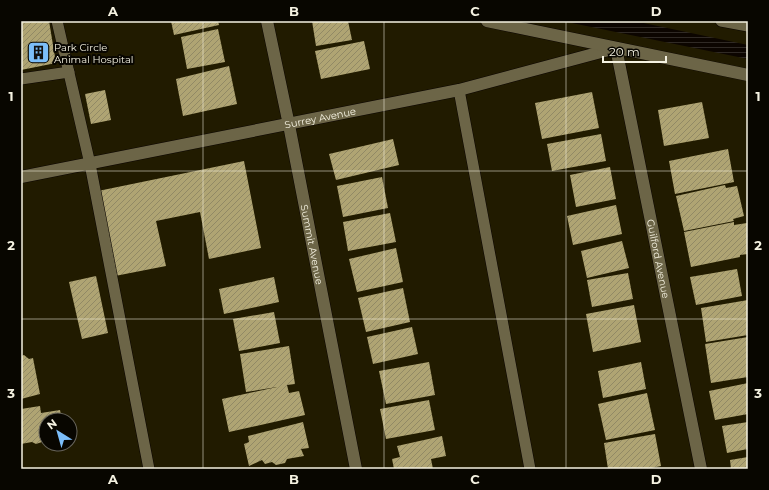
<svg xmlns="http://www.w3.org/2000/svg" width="769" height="490" font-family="Montserrat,sans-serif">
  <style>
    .water { fill: url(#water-rules) }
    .building { fill: url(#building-hatch) }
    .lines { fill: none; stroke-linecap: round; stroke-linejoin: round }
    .lane-casing { stroke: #0b0500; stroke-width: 12 }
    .street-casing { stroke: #0b0500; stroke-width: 13 }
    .secondary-casing { stroke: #0b0500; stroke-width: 13 }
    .lane { stroke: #6c6547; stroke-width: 11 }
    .street { stroke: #6c6547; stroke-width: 12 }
    .secondary { stroke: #6c6547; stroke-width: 12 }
    .grid { fill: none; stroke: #f5f2e1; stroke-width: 1; stroke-opacity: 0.55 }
    .labels { text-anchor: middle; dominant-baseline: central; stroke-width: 4; stroke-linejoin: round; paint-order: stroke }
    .poi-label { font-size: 10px; fill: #f5f2e1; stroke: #080600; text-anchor: start }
    .street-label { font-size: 10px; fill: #f5f2e1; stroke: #080600 }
    .neatline { fill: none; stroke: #f5f2e1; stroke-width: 1.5 }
    .grid-label { font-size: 13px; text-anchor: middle; font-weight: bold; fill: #f5f2e1 }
  </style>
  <defs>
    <pattern id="water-rules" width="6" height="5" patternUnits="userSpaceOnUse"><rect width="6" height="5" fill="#0c0500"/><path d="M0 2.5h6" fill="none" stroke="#302a25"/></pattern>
    <pattern id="building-hatch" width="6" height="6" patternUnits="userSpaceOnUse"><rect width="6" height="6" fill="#afa473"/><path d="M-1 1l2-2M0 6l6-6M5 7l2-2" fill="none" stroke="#918965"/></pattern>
  </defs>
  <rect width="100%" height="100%" fill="#211b00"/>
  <polygon class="water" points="562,21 634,21 748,45 748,59"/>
  <g class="building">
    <polygon points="21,21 49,21 56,63 21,70"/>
    <polygon points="171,21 218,21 219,25 174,35"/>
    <polygon points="312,21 348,21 352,40 316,46"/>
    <polygon points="218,29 225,62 187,69 181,37"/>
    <polygon points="364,41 370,69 321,79 315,51"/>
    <polygon points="229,66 237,104 183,116 176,79"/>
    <polygon points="105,90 111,120 91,124 85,94"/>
    <polygon points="592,92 599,128 542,139 535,103"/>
    <polygon points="702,102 709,138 664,146 658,110"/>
    <polygon points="601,134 606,161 552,171 547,144"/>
    <polygon points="393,139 399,165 336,180 329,154"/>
    <polygon points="728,149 734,182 675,194 669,161"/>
    <polygon points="244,161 261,248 209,259 200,212 156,221 166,266 115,276 98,191"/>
    <polygon points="610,167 616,199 576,207 570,175"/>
    <polygon points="382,177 388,208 343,217 337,186"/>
    <polygon points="725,185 726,188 737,186 744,216 733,219 734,221 684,231 676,196"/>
    <polygon points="616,205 622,234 573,245 567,216"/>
    <polygon points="390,213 396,242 348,251 343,222"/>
    <polygon points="734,222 734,225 747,223 748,230 748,254 740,255 740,257 691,267 684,232"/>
    <polygon points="622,241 629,268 587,278 581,251"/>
    <polygon points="396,248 403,282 357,292 349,259"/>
    <polygon points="737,269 742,296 696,305 690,277"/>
    <polygon points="628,273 633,299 592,307 587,280"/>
    <polygon points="96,276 108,333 82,339 69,282"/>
    <polygon points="274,277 279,302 224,314 219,289"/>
    <polygon points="403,288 410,322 366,332 358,298"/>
    <polygon points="748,300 748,335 706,342 701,308"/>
    <polygon points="634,305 641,342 593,352 586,314"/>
    <polygon points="274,312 280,343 239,351 233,319"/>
    <polygon points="412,327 418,354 373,364 367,337"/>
    <polygon points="748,337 748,377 711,383 705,344"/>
    <polygon points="289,346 295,384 287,385 289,393 299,391 305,415 229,432 222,399 277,387 246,392 240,354"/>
    <polygon points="24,355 29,359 33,358 40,394 21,399 21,356"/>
    <polygon points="429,362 435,395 386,404 379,371"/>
    <polygon points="641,362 646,389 603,398 598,371"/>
    <polygon points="748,383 748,414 715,420 709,391"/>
    <polygon points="647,393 655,430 606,440 598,404"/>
    <polygon points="429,400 435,430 386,439 380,409"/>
    <polygon points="40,406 41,413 60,410 62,420 46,420 46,438 42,442 36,444 32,442 21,444 21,409"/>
    <polygon points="303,422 309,448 301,449 304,456 287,459 285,463 276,465 272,462 265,464 262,460 249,466 244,444 249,442 248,436"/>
    <polygon points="748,422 748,449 727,453 722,426"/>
    <polygon points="655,434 661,466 646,469 608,469 604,443"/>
    <polygon points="442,436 446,456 431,459 433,469 394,469 392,459 400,457 397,446"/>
    <polygon points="748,457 748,469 731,469 730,460"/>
  </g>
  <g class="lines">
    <defs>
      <g id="lane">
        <polyline points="57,21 90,164 149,469"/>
        <polyline points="721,21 748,26"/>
        <polyline points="21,79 69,72"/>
        <polyline points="459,90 530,469"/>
      </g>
      <g id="street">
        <path id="s1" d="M267,21L289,125L356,469"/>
        <path id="s2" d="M21,177L459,90L616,48L701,469"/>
      </g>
      <polyline id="secondary" points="487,21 748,75"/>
    </defs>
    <use href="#lane" class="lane-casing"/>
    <use href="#street" class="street-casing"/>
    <use href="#secondary" class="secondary-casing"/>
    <use href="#lane" class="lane"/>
    <use href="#street" class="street"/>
    <use href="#secondary" class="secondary"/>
  </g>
  <path class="grid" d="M203,21V469M384,21V469M566,21V469M21,171H748M21,319H748"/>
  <defs>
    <symbol id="building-square" viewBox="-11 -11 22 22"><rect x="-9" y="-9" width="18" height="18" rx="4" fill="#7cbef9" stroke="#080600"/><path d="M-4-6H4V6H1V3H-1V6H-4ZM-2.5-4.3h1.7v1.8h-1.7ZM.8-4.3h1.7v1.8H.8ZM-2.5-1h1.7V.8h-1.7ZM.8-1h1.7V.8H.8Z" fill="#111"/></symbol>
  </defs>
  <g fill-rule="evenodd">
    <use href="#building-square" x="26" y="40" width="25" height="25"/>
  </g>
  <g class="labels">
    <g class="poi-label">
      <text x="54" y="47">Park Circle<tspan x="54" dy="12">Animal Hospital</tspan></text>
    </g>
    <g class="street-label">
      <text stroke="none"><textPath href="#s2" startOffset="305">Surrey Avenue</textPath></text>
      <text stroke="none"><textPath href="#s1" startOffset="228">Summit Avenue</textPath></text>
      <text stroke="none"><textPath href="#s2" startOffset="824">Guilford Avenue</textPath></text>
    </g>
  </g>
  <rect width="769" height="490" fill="none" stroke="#080600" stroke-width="44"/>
  <g transform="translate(58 432) rotate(323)"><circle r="19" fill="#080600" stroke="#67645a"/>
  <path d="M0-3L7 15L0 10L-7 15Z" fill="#7cbef9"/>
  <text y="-6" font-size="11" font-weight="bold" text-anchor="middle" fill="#f5f2e1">N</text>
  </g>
  <path d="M603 56v6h63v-6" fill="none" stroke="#f5f2e1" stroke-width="2"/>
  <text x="609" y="56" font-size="12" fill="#f5f2e1" stroke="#080600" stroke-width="3" paint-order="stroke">20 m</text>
  <rect x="22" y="22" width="725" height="446" class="neatline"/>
  <g class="grid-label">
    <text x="113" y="16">A</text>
    <text x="294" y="16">B</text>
    <text x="475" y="16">C</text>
    <text x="656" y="16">D</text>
    <text x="11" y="101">1</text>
    <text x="758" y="101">1</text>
    <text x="11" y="250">2</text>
    <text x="758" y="250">2</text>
    <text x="11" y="398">3</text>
    <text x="758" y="398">3</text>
    <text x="113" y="484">A</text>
    <text x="294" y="484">B</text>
    <text x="475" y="484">C</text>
    <text x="656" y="484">D</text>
  </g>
</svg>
